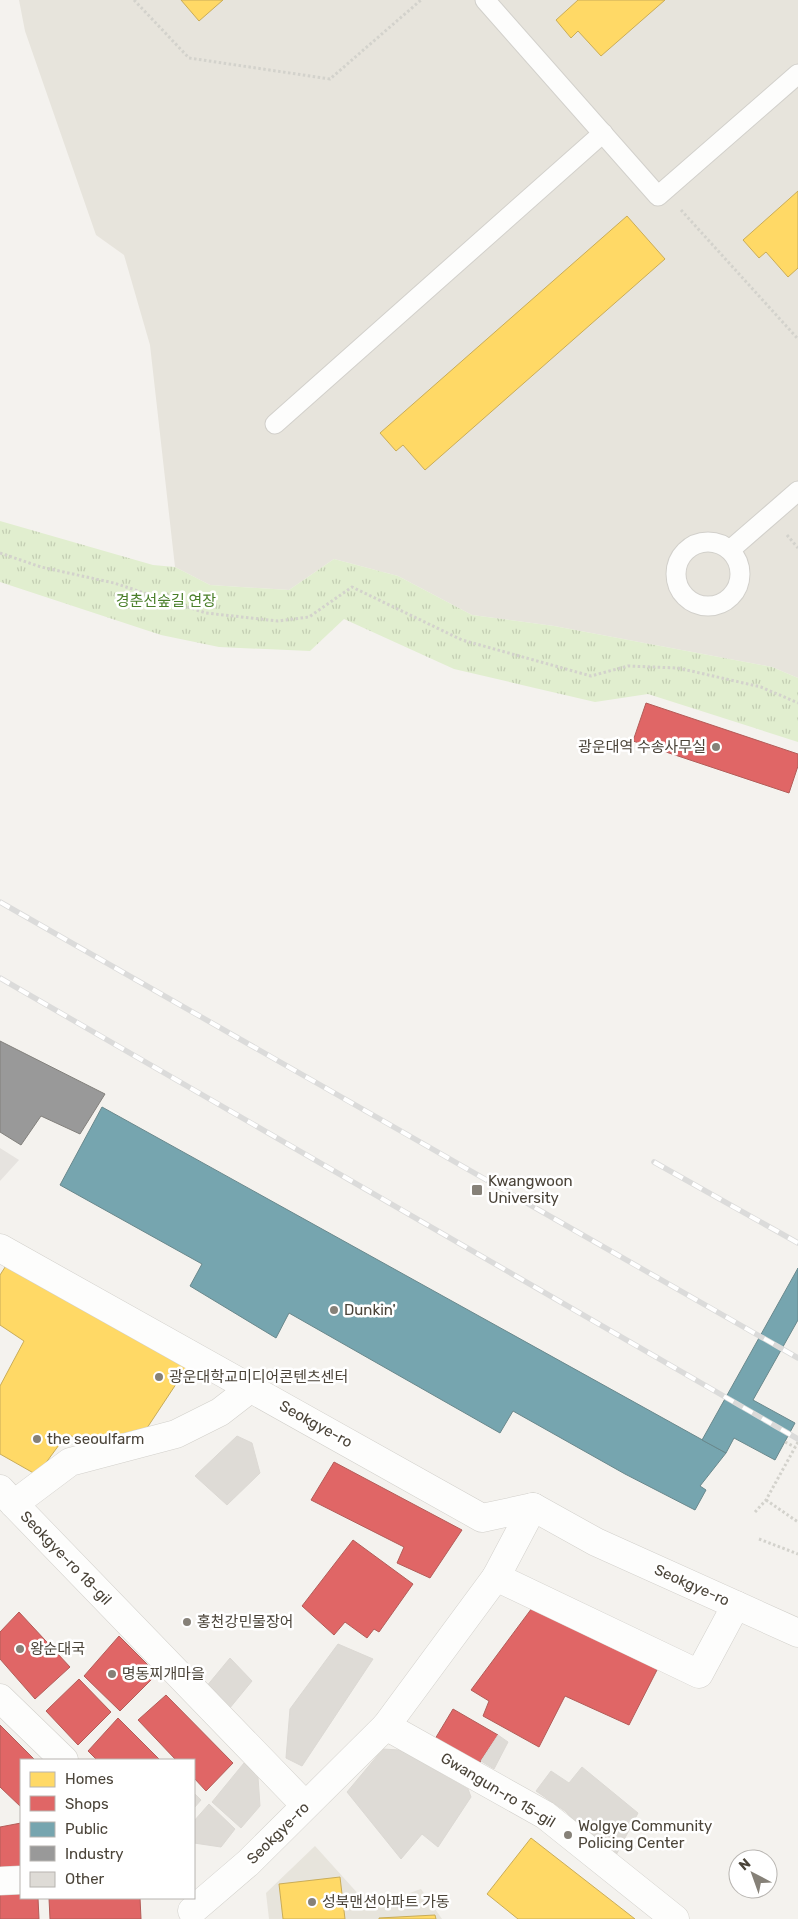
<svg xmlns="http://www.w3.org/2000/svg" width="798" height="1919" font-family="Rubik,'Noto Sans KR',sans-serif">
  <style>
    .residential { fill: #e7e4dc }
    .grass { fill: url(#grass-tufts) }
    .parking { fill: #e6e3df }
    .homes { fill: #ffd966; stroke: #c9ac58 }
    .shops { fill: #e06666; stroke: #b35c58 }
    .public { fill: #76a5af; stroke: #69888c }
    .industry { fill: #999; stroke: #82807c }
    .building { fill: #dedbd6; stroke: #dcd9d4 }
    .lines { fill: none; stroke-linecap: round; stroke-linejoin: round }
    .service-casing { stroke: #d2d0cb; stroke-width: 21 }
    .pedestrian-casing { stroke: #d2d0cb; stroke-width: 29 }
    .minor-casing { stroke: #d2d0cb; stroke-width: 29 }
    .tertiary-casing { stroke: #d2d0cb; stroke-width: 29 }
    .path { stroke: #d3d2cc; stroke-width: 3; stroke-dasharray: 2.5 2.5; stroke-linecap: butt }
    .service { stroke: #fdfdfc; stroke-width: 19 }
    .pedestrian { stroke: #fdfdfc; stroke-width: 28 }
    .minor { stroke: #fdfdfc; stroke-width: 28 }
    .tertiary { stroke: #fdfdfc; stroke-width: 28 }
    .rail-casing { stroke: #dbdbda; stroke-width: 5.5 }
    .rail { stroke: #fff; stroke-width: 4; stroke-dasharray: 11; stroke-linecap: butt }
    .poi-dot { fill: #868178; stroke: #fff; stroke-width: 2 }
    .labels { text-anchor: middle; dominant-baseline: central; stroke-width: 5; stroke-linejoin: round; paint-order: stroke }
    .park-label { font-size: 15px; fill: #4a7f2a; stroke: #fff }
    .poi-label { font-size: 15px; fill: #4b4439; stroke: #fff; text-anchor: start }
    .street-label { font-size: 15px; fill: #4b4439; stroke: #fff }
  </style>
  <defs>
    <pattern id="grass-tufts" width="24" height="20" patternUnits="userSpaceOnUse" patternTransform="scale(1.25)"><rect width="24" height="20" fill="#e1eecf"/><path d="M3 7l-1-3M5 7V3M7 7l1-3M15 17l-1-3M17 17v-4M19 17l1-3" fill="none" stroke="#c3cdb2"/></pattern>
  </defs>
  <rect width="100%" height="100%" fill="#f4f2ee"/>
  <g class="residential">
    <polygon points="19,0 798,0 798,678 772,667 554,626 472,615 398,576 334,559 289,590 210,585 175,567 150,345 124,255 96,235 25,31"/>
    <polygon points="315,1846 370,1907 421,1889 442,1919 269,1919 266,1893"/>
  </g>
  <polygon class="grass" points="0,521 153,565 175,567 210,585 289,590 334,559 398,576 472,615 554,626 772,667 798,678 798,742 648,694 595,702 454,669 344,619 310,651 219,647 161,635 0,582"/>
  <polygon class="parking" points="0,1148 19,1160 0,1181"/>
  <g class="homes">
    <polygon points="181,0 223,0 199,21"/>
    <polygon points="578,0 665,0 601,56 578,31 571,38 556,20"/>
    <polygon points="798,191 798,268 788,277 766,252 759,258 743,240"/>
    <polygon points="627,216 665,259 425,470 403,445 396,451 380,433"/>
    <polygon points="9,1261 190,1363 145,1431 90,1445 67,1434 37,1475 0,1454 0,1386 24,1341 0,1325 0,1275"/>
    <polygon points="531,1838 635,1919 518,1919 487,1894"/>
    <polygon points="340,1877 345,1919 283,1919 279,1884"/>
    <polygon points="435,1915 436,1919 379,1919 379,1918"/>
  </g>
  <g class="shops">
    <polygon points="646,703 798,754 798,766 789,793 633,741"/>
    <polygon points="334,1462 462,1530 430,1578 397,1563 404,1547 311,1500"/>
    <polygon points="353,1540 413,1584 379,1632 374,1629 367,1638 345,1622 334,1635 302,1606"/>
    <polygon points="532,1608 658,1668 629,1725 565,1696 539,1747 483,1716 489,1701 471,1690"/>
    <polygon points="19,1612 70,1667 35,1699 0,1659 0,1632"/>
    <polygon points="119,1636 157,1674 120,1711 84,1676"/>
    <polygon points="79,1679 111,1712 78,1745 46,1711"/>
    <polygon points="166,1695 233,1763 206,1791 194,1778 194,1760 176,1760 138,1720"/>
    <polygon points="453,1709 498,1735 478,1765 435,1739"/>
    <polygon points="118,1718 160,1760 97,1760 88,1751"/>
    <polygon points="0,1725 35,1760 21,1760 21,1807 0,1787"/>
    <polygon points="21,1823 21,1866 0,1869 0,1827"/>
    <polygon points="21,1885 21,1898 38,1898 39,1919 0,1919 0,1887"/>
    <polygon points="49,1898 140,1898 141,1919 50,1919"/>
  </g>
  <g class="public">
    <polygon points="102,1107 726,1453 700,1486 706,1490 695,1510 625,1474 513,1411 500,1433 289,1313 276,1338 190,1286 202,1264 60,1185"/>
    <polygon points="798,1268 798,1320 753,1400 795,1423 775,1460 734,1438 726,1453 702,1440"/>
  </g>
  <polygon class="industry" points="0,1041 105,1094 80,1134 41,1116 21,1145 0,1132"/>
  <g class="building">
    <polygon points="237,1436 252,1443 260,1473 227,1505 195,1476"/>
    <polygon points="338,1644 373,1659 302,1766 286,1758 290,1709"/>
    <polygon points="230,1658 252,1681 229,1709 206,1687"/>
    <polygon points="498,1735 508,1742 494,1769 481,1761"/>
    <polygon points="383,1749 399,1750 468,1789 471,1797 438,1847 422,1834 401,1859 347,1792"/>
    <polygon points="244,1763 258,1777 260,1806 241,1828 212,1802"/>
    <polygon points="582,1767 638,1813 614,1859 565,1811 536,1791 551,1771 569,1783"/>
    <polygon points="194,1793 201,1800 194,1808"/>
    <polygon points="209,1804 235,1829 221,1847 194,1843 194,1821"/>
  </g>
  <g class="lines">
    <defs>
      <g id="service">
        <polyline points="485,0 658,196 798,74"/>
        <polyline points="275,424 603,133"/>
        <circle cx="708" cy="574" r="32"/>
        <polyline points="730,550 798,491"/>
      </g>
      <polyline id="pedestrian" points="0,1489 14,1504"/>
      <g id="minor">
        <polyline points="0,1248 482,1518 533,1507"/>
        <polyline points="251,1388 220,1412 176,1434 70,1462 14,1504 305,1805"/>
        <polyline points="496,1577 699,1674 736,1605"/>
        <polyline points="386,1726 545,1815 675,1919"/>
        <polyline points="0,1881 21,1880"/>
      </g>
      <g id="tertiary">
        <polyline points="0,1698 64,1760"/>
        <polyline points="192,1911 248,1863 386,1726 496,1577 533,1507 596,1542 798,1633"/>
      </g>
    </defs>
    <use href="#service" class="service-casing"/>
    <use href="#pedestrian" class="pedestrian-casing"/>
    <use href="#minor" class="minor-casing"/>
    <use href="#tertiary" class="tertiary-casing"/>
    <g class="path">
      <polyline points="134,0 189,58 330,79 421,0"/>
      <polyline points="681,210 798,339"/>
      <polyline points="787,535 798,548"/>
      <polyline points="0,553 41,567 114,583 206,613 278,621 309,617 352,587 462,640 591,676 628,666 678,668 761,687 798,703"/>
      <polyline points="785,1442 795,1447"/>
      <polyline points="766,1500 798,1522"/>
      <polyline points="755,1512 766,1500 798,1442"/>
      <polyline points="759,1539 798,1554"/>
    </g>
    <use href="#service" class="service"/>
    <use href="#pedestrian" class="pedestrian"/>
    <use href="#minor" class="minor"/>
    <use href="#tertiary" class="tertiary"/>
    <defs>
      <g id="rail">
        <polyline points="0,902 798,1358"/>
        <polyline points="0,978 798,1439"/>
        <polyline points="654,1162 798,1243"/>
      </g>
    </defs>
    <use href="#rail" class="rail-casing"/>
    <use href="#rail" class="rail"/>
  </g>
  <g class="poi-dot">
    <circle cx="716" cy="747" r="5"/>
    <rect x="471" y="1184" width="12" height="12" rx="2.5"/>
    <circle cx="334" cy="1310" r="5"/>
    <circle cx="159" cy="1377" r="5"/>
    <circle cx="37" cy="1439" r="5"/>
    <circle cx="187" cy="1622" r="5"/>
    <circle cx="20" cy="1649" r="5"/>
    <circle cx="112" cy="1674" r="5"/>
    <circle cx="568" cy="1835" r="5"/>
    <circle cx="312" cy="1902" r="5"/>
  </g>
  <g class="labels">
    <g class="park-label">
      <text x="166" y="601">경춘선숲길 연장</text>
    </g>
    <g class="poi-label">
      <text x="706" y="747" text-anchor="end">광운대역 수송사무실</text>
      <text x="488" y="1181">Kwangwoon<tspan x="488" dy="17">University</tspan></text>
      <text x="344" y="1310">Dunkin'</text>
      <text x="169" y="1377">광운대학교미디어콘텐츠센터</text>
      <text x="47" y="1439">the seoulfarm</text>
      <text x="197" y="1622">홍천강민물장어</text>
      <text x="30" y="1649">왕순대국</text>
      <text x="122" y="1674">명동찌개마을</text>
      <text x="578" y="1826">Wolgye Community<tspan x="578" dy="17">Policing Center</tspan></text>
      <text x="322" y="1902">성북맨션아파트 가동</text>
    </g>
    <g class="street-label">
      <text transform="translate(316 1424) rotate(29)">Seokgye-ro</text>
      <text transform="translate(66 1558) rotate(46)">Seokgye-ro 18-gil</text>
      <text transform="translate(692 1585) rotate(24)">Seokgye-ro</text>
      <text transform="translate(498 1790) rotate(31)">Gwangun-ro 15-gil</text>
      <text transform="translate(278 1833) rotate(-45)">Seokgye-ro</text>
    </g>
  </g>
  <rect x="20" y="1759" width="175" height="140" fill="#ffffff" stroke="#b7b4b0"/>
  <rect x="30" y="1772" width="25" height="15" fill="#ffd966" stroke="#b7b4b0"/>
  <text x="65" y="1784" font-size="15" fill="#4b4439">Homes</text>
  <rect x="30" y="1796" width="25" height="15" fill="#e06666" stroke="#b7b4b0"/>
  <text x="65" y="1809" font-size="15" fill="#4b4439">Shops</text>
  <rect x="30" y="1822" width="25" height="15" fill="#76a5af" stroke="#b7b4b0"/>
  <text x="65" y="1834" font-size="15" fill="#4b4439">Public</text>
  <rect x="30" y="1846" width="25" height="15" fill="#999999" stroke="#b7b4b0"/>
  <text x="65" y="1859" font-size="15" fill="#4b4439">Industry</text>
  <rect x="30" y="1872" width="25" height="15" fill="#dedbd6" stroke="#b7b4b0"/>
  <text x="65" y="1884" font-size="15" fill="#4b4439">Other</text>
  <g transform="translate(753 1874) rotate(319)"><circle r="24" fill="#ffffff" stroke="#b7b4b0"/>
  <path d="M0-4L9 19L0 12L-9 19Z" fill="#868178"/>
  <text y="-8" font-size="14" font-weight="bold" text-anchor="middle" fill="#4b4439">N</text>
  </g>
</svg>
